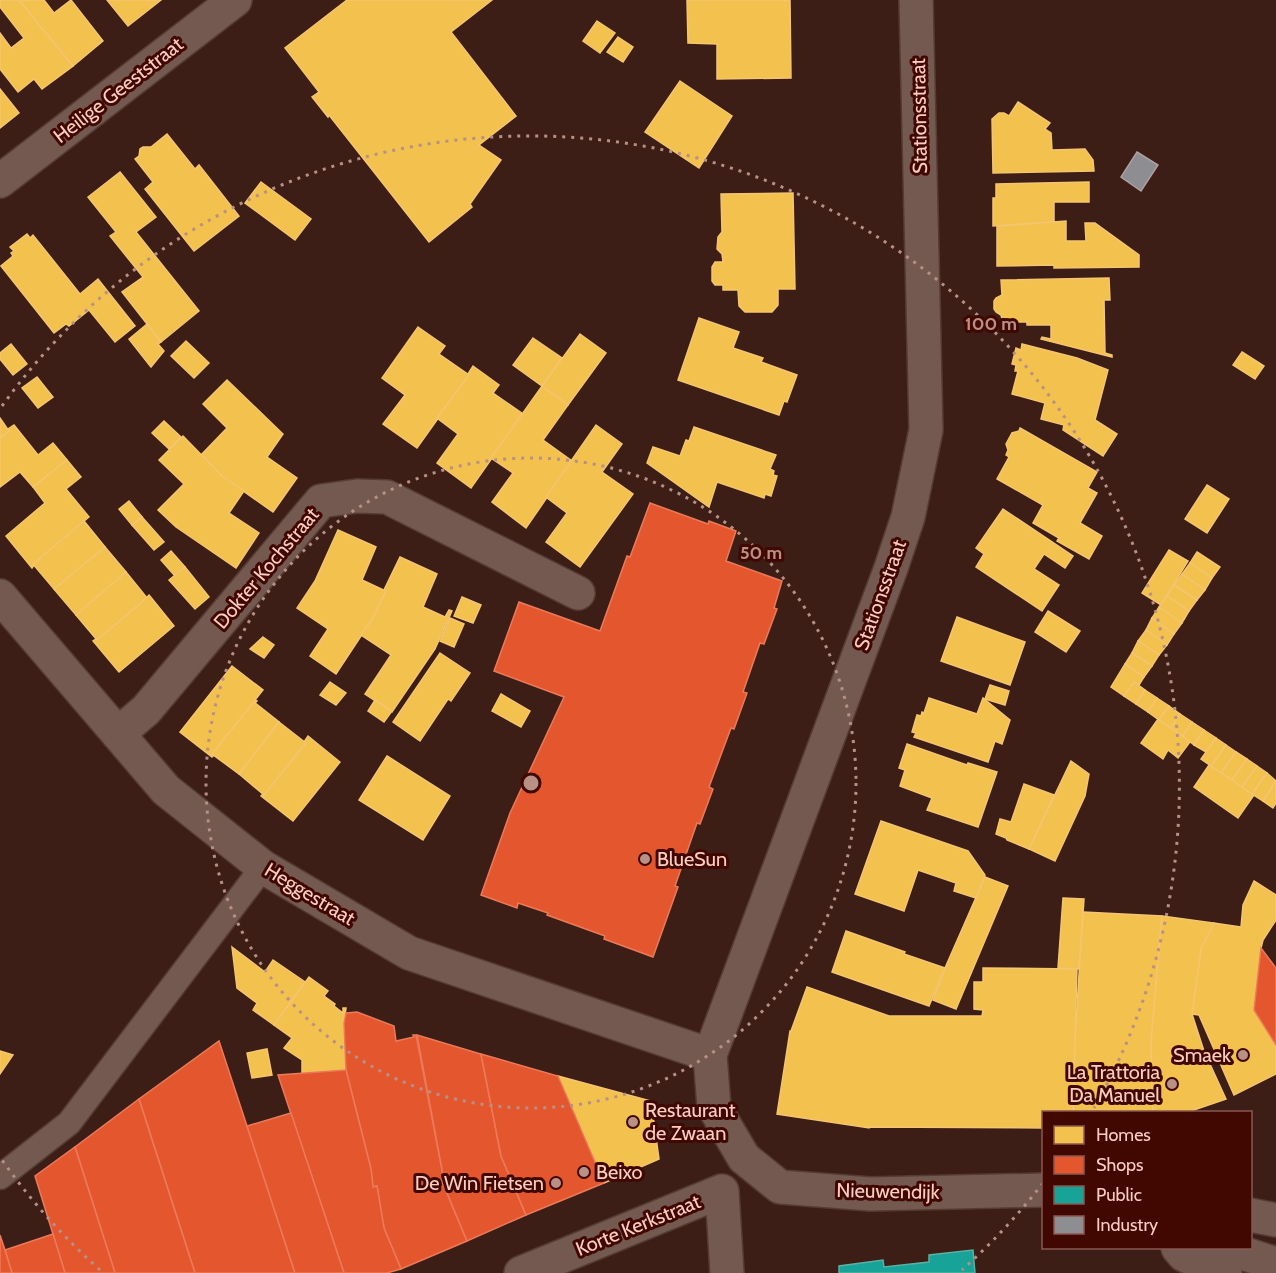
<svg xmlns="http://www.w3.org/2000/svg" width="1276" height="1273" font-family="Cabin,sans-serif">
  <style>
    .homes { fill: #f2c14e; stroke: #f5c570; stroke-width: 1.5 }
    .shops { fill: #e4572e; stroke: #eb7a5a; stroke-width: 1.5 }
    .public { fill: #17a398; stroke: #5bb0a4; stroke-width: 1.5 }
    .industry { fill: #8d8d92; stroke: #aea0a0; stroke-width: 1.5 }
    .lines { fill: none; stroke-linecap: round; stroke-linejoin: round }
    .service-casing { stroke: #543b34; stroke-width: 27 }
    .pedestrian-casing { stroke: #543b34; stroke-width: 36 }
    .minor-casing { stroke: #543b34; stroke-width: 36 }
    .service { stroke: #745951; stroke-width: 24 }
    .pedestrian { stroke: #745951; stroke-width: 33 }
    .minor { stroke: #745951; stroke-width: 33 }
    .ring { fill: none; stroke: #b89085; stroke-width: 3; stroke-dasharray: 3 6 }
    .poi-dot { fill: #b89085; stroke: #400800; stroke-width: 2 }
    .labels { text-anchor: middle; dominant-baseline: central; stroke-width: 6; stroke-linejoin: round; paint-order: stroke }
    .street-label { font-size: 20px; fill: #fbcdc1; stroke: #400800 }
    .poi-label { font-size: 20px; fill: #fbcdc1; stroke: #400800; text-anchor: start }
    .centre { fill: #b89085; stroke: #400800; stroke-width: 3 }
    .ring-label { font-size: 18px; text-anchor: middle; font-weight: bold; fill: #b89085; stroke: #400800; stroke-width: 6; stroke-linejoin: round; paint-order: stroke }
  </style>
  <rect width="100%" height="100%" fill="#3c1e16"/>
  <g class="homes">
    <polygon points="0,0 19,0 73,66 42,89 34,79 18,92 0,69 0,33 11,48 24,38 0,7"/>
    <polygon points="19,0 44,0 54,13 71,0 103,41 73,66"/>
    <polygon points="107,0 161,0 128,26"/>
    <polygon points="347,0 492,0 451,32 516,116 479,145 501,160 470,204 472,207 429,242 329,115 328,117 312,97 319,92 285,48"/>
    <polygon points="687,0 790,0 791,78 717,79 717,44 688,43"/>
    <polygon points="597,21 615,33 600,53 583,41"/>
    <polygon points="618,37 633,47 623,62 607,52"/>
    <polygon points="680,81 732,116 699,168 645,132"/>
    <polygon points="0,89 19,113 0,128"/>
    <polygon points="1018,102 1050,123 1045,129 1051,133 1052,150 1085,149 1093,160 1094,171 993,173 992,119 999,113 1004,113 1009,116"/>
    <polygon points="167,134 195,169 199,165 239,216 194,251 145,189 153,182 135,159 139,156 140,149 143,147 151,147"/>
    <polygon points="120,172 156,217 136,232 199,311 161,342 122,292 143,277 110,236 116,232 88,197"/>
    <polygon points="261,182 311,219 295,240 245,203"/>
    <polygon points="1089,182 1089,202 1054,202 1054,222 993,226 993,198 996,198 996,184"/>
    <polygon points="793,193 795,289 778,289 778,305 772,312 745,312 739,306 738,290 723,290 723,285 715,285 712,281 712,267 715,262 723,262 722,254 717,249 718,237 722,232 721,194"/>
    <polygon points="1066,221 1066,241 1086,241 1085,223 1095,223 1139,255 1139,267 1054,268 1054,265 997,266 997,226"/>
    <polygon points="27,234 30,238 33,235 80,294 98,279 135,326 115,342 89,310 69,326 66,324 54,333 1,266 13,256 11,253 14,251 10,247"/>
    <polygon points="1109,278 1110,300 1104,300 1105,353 1112,355 1112,357 1041,339 1042,337 1051,339 1051,325 1027,325 1027,322 1015,322 1015,319 1002,319 1001,315 996,312 994,309 994,301 996,298 1002,295 1001,280"/>
    <polygon points="699,318 739,332 733,348 763,358 761,362 797,375 787,402 784,401 779,415 678,380"/>
    <polygon points="147,324 161,342 158,344 164,351 151,367 129,339"/>
    <polygon points="418,327 445,346 439,354 469,375 417,448 383,424 405,395 382,378"/>
    <polygon points="580,334 606,353 568,405 542,386"/>
    <polygon points="533,338 562,358 542,386 513,365"/>
    <polygon points="186,341 209,363 194,378 171,356"/>
    <polygon points="11,344 27,364 13,375 0,359 0,353"/>
    <polygon points="1022,344 1077,358 1108,370 1095,420 1117,434 1103,456 1063,430 1064,425 1041,419 1045,403 1012,394 1018,371 1015,371 1016,365 1012,364 1016,348 1021,350"/>
    <polygon points="1242,352 1264,366 1255,379 1233,365"/>
    <polygon points="473,366 499,385 493,393 523,414 471,488 437,463 458,434 437,418 469,375 468,374"/>
    <polygon points="37,377 53,397 38,408 22,388"/>
    <polygon points="227,380 283,434 267,457 297,478 273,512 222,476 201,455 227,428 203,404"/>
    <polygon points="542,386 568,405 543,440 572,461 526,528 492,502 513,473 491,458"/>
    <polygon points="0,418 9,431 0,438"/>
    <polygon points="164,421 181,437 169,449 152,433"/>
    <polygon points="14,425 38,455 53,443 67,460 33,487 20,472 0,487 0,438 9,431 8,429"/>
    <polygon points="596,425 622,444 602,472 633,494 580,567 546,542 567,513 546,497"/>
    <polygon points="694,427 776,455 770,469 774,471 773,475 777,476 771,496 765,494 764,498 717,482 709,507 647,463 653,447 680,456 686,440 689,441"/>
    <polygon points="1020,428 1097,472 1088,488 1097,493 1080,523 1102,536 1089,559 1057,541 1059,538 1033,523 1043,505 997,479 1009,457 1006,455 1008,450 1006,444 1012,433 1019,431"/>
    <polygon points="183,436 222,476 244,491 229,513 259,533 236,568 176,527 158,510 184,484 159,460"/>
    <polygon points="67,460 81,477 66,489 89,517 33,564 34,565 32,568 6,536 45,503 33,487"/>
    <polygon points="1207,485 1229,499 1207,533 1185,519"/>
    <polygon points="129,501 142,517 132,525 119,509"/>
    <polygon points="1003,509 1073,556 1065,568 1044,554 1034,569 1059,585 1042,611 976,567 984,554 976,548"/>
    <polygon points="142,517 164,542 154,550 132,525"/>
    <polygon points="84,521 105,547 54,589 33,564"/>
    <polygon points="338,530 376,547 362,580 386,591 373,618 336,674 310,656 328,629 297,608 315,581"/>
    <polygon points="105,547 126,572 76,615 54,589"/>
    <polygon points="1169,550 1188,561 1161,605 1142,593"/>
    <polygon points="171,551 185,567 175,576 161,560"/>
    <polygon points="1197,552 1220,567 1212,578 1190,563"/>
    <polygon points="400,557 437,574 423,607 445,617 449,610 452,611 435,649 392,712 365,694 391,655 361,635 373,618 386,591 384,590"/>
    <polygon points="1190,563 1212,578 1205,590 1182,574"/>
    <polygon points="185,567 209,597 195,609 169,580"/>
    <polygon points="126,572 147,598 97,640 76,615"/>
    <polygon points="1182,574 1205,590 1197,600 1174,585"/>
    <polygon points="1174,585 1197,600 1189,611 1167,596"/>
    <polygon points="149,595 174,626 119,672 93,641 96,639 97,640 141,603"/>
    <polygon points="1167,596 1189,611 1182,623 1159,607"/>
    <polygon points="462,597 481,605 473,623 454,616"/>
    <polygon points="1159,607 1182,623 1174,634 1152,618"/>
    <polygon points="1048,611 1080,631 1066,652 1035,632"/>
    <polygon points="957,617 1025,642 1010,685 941,661"/>
    <polygon points="450,618 464,624 454,647 440,641"/>
    <polygon points="1152,618 1174,634 1167,645 1146,630"/>
    <polygon points="1146,630 1167,645 1159,655 1138,641"/>
    <polygon points="263,637 274,645 264,658 250,649"/>
    <polygon points="1138,641 1159,655 1152,666 1132,653"/>
    <polygon points="440,653 470,673 451,701 448,699 420,741 393,722"/>
    <polygon points="1132,653 1152,666 1144,677 1125,664"/>
    <polygon points="1125,664 1144,677 1139,685 1134,682 1124,696 1111,687"/>
    <polygon points="232,666 263,690 255,700 257,701 255,703 254,702 212,754 214,755 212,757 180,732"/>
    <polygon points="330,682 346,693 336,705 320,695"/>
    <polygon points="1134,682 1145,690 1136,704 1124,696"/>
    <polygon points="990,685 1009,691 1005,705 985,699"/>
    <polygon points="1145,690 1157,698 1148,712 1136,704"/>
    <polygon points="501,694 530,711 521,727 492,711"/>
    <polygon points="929,698 977,714 983,698 1010,720 1002,744 995,741 988,762 914,737 916,733 912,732 917,715 921,716 922,712 924,713"/>
    <polygon points="1157,698 1169,706 1159,720 1148,712"/>
    <polygon points="375,700 392,711 384,722 368,711"/>
    <polygon points="254,702 279,722 239,774 212,754"/>
    <polygon points="1169,706 1180,714 1171,728 1159,720"/>
    <polygon points="1180,714 1192,722 1183,736 1171,728"/>
    <polygon points="1158,719 1190,742 1178,758 1168,750 1163,759 1141,743"/>
    <polygon points="279,722 306,743 264,795 239,774"/>
    <polygon points="1192,722 1204,730 1194,745 1183,736"/>
    <polygon points="1204,730 1216,738 1206,752 1194,745"/>
    <polygon points="308,736 340,762 293,821 261,796 263,794 264,795 306,743 304,742"/>
    <polygon points="1216,738 1226,745 1211,766 1201,759"/>
    <polygon points="907,744 967,765 968,763 997,772 978,827 927,810 932,798 900,786 905,770 899,768"/>
    <polygon points="1226,745 1236,752 1221,773 1211,766"/>
    <polygon points="1236,752 1247,759 1232,780 1221,773"/>
    <polygon points="387,756 450,796 423,840 359,800"/>
    <polygon points="1247,759 1257,766 1242,787 1232,780"/>
    <polygon points="1071,761 1089,774 1085,796 1055,861 1029,849"/>
    <polygon points="1209,765 1254,795 1238,818 1194,787"/>
    <polygon points="1257,766 1267,773 1252,794 1242,787"/>
    <polygon points="1267,773 1276,781 1263,801 1252,794"/>
    <polygon points="1276,781 1276,803 1273,808 1263,801"/>
    <polygon points="1024,784 1054,795 1029,849 1007,840 1006,838 996,834 1000,819 1011,822"/>
    <polygon points="881,821 968,851 985,875 976,898 954,891 956,883 918,870 904,911 855,894"/>
    <polygon points="985,877 1008,886 956,1009 933,1000 945,968"/>
    <polygon points="1254,881 1276,895 1276,920 1263,940 1261,948 1254,1010 1276,1045 1276,1074 1234,1095 1199,1015 1192,1014 1201,949 1214,923 1241,927 1243,905"/>
    <polygon points="1063,898 1084,899 1079,969 1058,968"/>
    <polygon points="1083,912 1162,916 1151,1043 1153,1112 1073,1112 1075,1038"/>
    <polygon points="1162,916 1214,923 1201,949 1192,1014 1204,1051 1226,1099 1188,1112 1153,1112 1151,1043"/>
    <polygon points="846,931 905,952 904,954 945,968 929,1006 832,972"/>
    <polygon points="232,947 265,972 273,960 305,982 274,1025 253,1010 257,1003 237,988"/>
    <polygon points="983,968 1077,969 1073,1112 1044,1112 1044,1128 869,1127 869,1128 777,1114 790,1031 791,1031 807,987 889,1016 982,1016 983,1010 974,1009 974,982 983,982"/>
    <polygon points="309,977 328,991 324,996 335,1004 334,1006 343,1013 343,1008 346,1008 344,1023 346,1070 302,1073 302,1060 284,1048 292,1038 274,1025"/>
    <polygon points="267,1049 272,1075 252,1078 247,1053"/>
    <polygon points="0,1051 13,1055 0,1074"/>
    <polygon points="558,1076 651,1101 659,1159 604,1183"/>
  </g>
  <g class="shops">
    <polygon points="650,503 708,524 709,521 736,531 726,561 782,581 774,608 777,609 764,644 760,643 743,692 747,693 734,729 731,728 709,787 713,789 700,824 697,823 675,886 678,887 653,957 604,939 605,936 547,915 548,913 518,903 517,908 481,895 510,813 564,697 494,671 519,602 600,631 627,556 630,557"/>
    <polygon points="1261,948 1276,968 1276,1045 1254,1010"/>
    <polygon points="357,1012 394,1026 396,1041 414,1037 413,1035 416,1035 444,1180 442,1181 467,1241 401,1269 384,1228 377,1186 373,1187 371,1169 346,1070 344,1023 346,1013"/>
    <polygon points="417,1035 481,1054 501,1156 526,1215 467,1241 442,1181 444,1180"/>
    <polygon points="219,1041 247,1126 295,1273 195,1273 139,1099"/>
    <polygon points="481,1054 558,1076 604,1183 526,1215 501,1156"/>
    <polygon points="346,1070 371,1169 373,1187 377,1186 384,1228 401,1269 387,1273 344,1273 278,1075"/>
    <polygon points="139,1099 153,1143 195,1273 115,1273 75,1147"/>
    <polygon points="291,1113 344,1273 295,1273 247,1126"/>
    <polygon points="75,1147 88,1188 115,1273 65,1273 35,1176"/>
    <polygon points="53,1234 65,1273 12,1273 5,1250"/>
    <polygon points="0,1235 5,1250 12,1273 0,1273"/>
  </g>
  <polygon class="public" points="973,1250 975,1273 839,1273 839,1266 883,1260 884,1267 929,1262 929,1255"/>
  <polygon class="industry" points="1137,152 1158,165 1141,191 1121,177"/>
  <g class="lines">
    <defs>
      <polyline id="service" points="0,1177 69,1123 263,867"/>
      <polyline id="pedestrian" points="521,1273 722,1191 727,1273"/>
      <g id="minor">
        <polyline points="916,0 926,430 908,517 891,568 710,1055 714,1107 744,1158 780,1187 870,1194 1044,1190"/>
        <polyline points="0,181 235,0"/>
        <polyline points="0,596 166,790 263,867 409,953 710,1055"/>
        <polyline points="118,734 146,710 321,501 357,496 387,497 578,593"/>
        <polyline points="1250,1215 1276,1220"/>
        <polyline points="1178,1248 1184,1255 1225,1273"/>
        <polyline points="1227,1248 1276,1264"/>
      </g>
    </defs>
    <use href="#service" class="service-casing"/>
    <use href="#pedestrian" class="pedestrian-casing"/>
    <use href="#minor" class="minor-casing"/>
    <use href="#service" class="service"/>
    <use href="#pedestrian" class="pedestrian"/>
    <use href="#minor" class="minor"/>
  </g>
  <g class="ring">
    <circle cx="531" cy="783" r="325"/>
    <path d="M1043 1183A650 650 0 0 1 962 1270M100 1270A650 650 0 0 1 2 1160M2 406A650 650 0 0 1 1094 1108"/>
  </g>
  <g class="poi-dot">
    <circle cx="645" cy="859" r="6"/>
    <circle cx="1243" cy="1055" r="6"/>
    <circle cx="1172" cy="1084" r="6"/>
    <circle cx="633" cy="1122" r="6"/>
    <circle cx="584" cy="1172" r="6"/>
    <circle cx="556" cy="1183" r="6"/>
  </g>
  <g class="labels">
    <g class="street-label">
      <text transform="translate(118 90) rotate(-38)">Heilige Geeststraat</text>
      <text transform="translate(919 116) rotate(-91)">Stationsstraat</text>
      <text transform="translate(266 568) rotate(-50)">Dokter Kochstraat</text>
      <text transform="translate(880 595) rotate(-70)">Stationsstraat</text>
      <text transform="translate(310 894) rotate(31)">Heggestraat</text>
      <text transform="translate(888 1191) rotate(1)">Nieuwendijk</text>
      <text transform="translate(638 1225) rotate(-22)">Korte Kerkstraat</text>
    </g>
    <g class="poi-label">
      <text x="657" y="859">BlueSun</text>
      <text x="1231" y="1055" text-anchor="end">Smaek</text>
      <text x="1160" y="1072" text-anchor="end">La Trattoria<tspan x="1160" dy="23">Da Manuel</tspan></text>
      <text x="645" y="1110">Restaurant<tspan x="645" dy="23">de Zwaan</tspan></text>
      <text x="596" y="1172">Beixo</text>
      <text x="544" y="1183" text-anchor="end">De Win Fietsen</text>
    </g>
  </g>
  <circle cx="531" cy="783" r="9" class="centre"/>
  <g class="ring-label">
    <text x="991" y="330">100 m</text>
    <text x="761" y="559">50 m</text>
  </g>
  <rect x="1042" y="1111" width="210" height="138" fill="#400800" stroke="#8b574d" stroke-width="1.5"/>
  <rect x="1054" y="1126" width="30" height="18" fill="#f2c14e" stroke="#8b574d" stroke-width="1.5"/>
  <text x="1096" y="1141" font-size="18" fill="#fbcdc1">Homes</text>
  <rect x="1054" y="1156" width="30" height="18" fill="#e4572e" stroke="#8b574d" stroke-width="1.5"/>
  <text x="1096" y="1171" font-size="18" fill="#fbcdc1">Shops</text>
  <rect x="1054" y="1186" width="30" height="18" fill="#17a398" stroke="#8b574d" stroke-width="1.5"/>
  <text x="1096" y="1201" font-size="18" fill="#fbcdc1">Public</text>
  <rect x="1054" y="1216" width="30" height="18" fill="#8d8d92" stroke="#8b574d" stroke-width="1.5"/>
  <text x="1096" y="1231" font-size="18" fill="#fbcdc1">Industry</text>
</svg>
